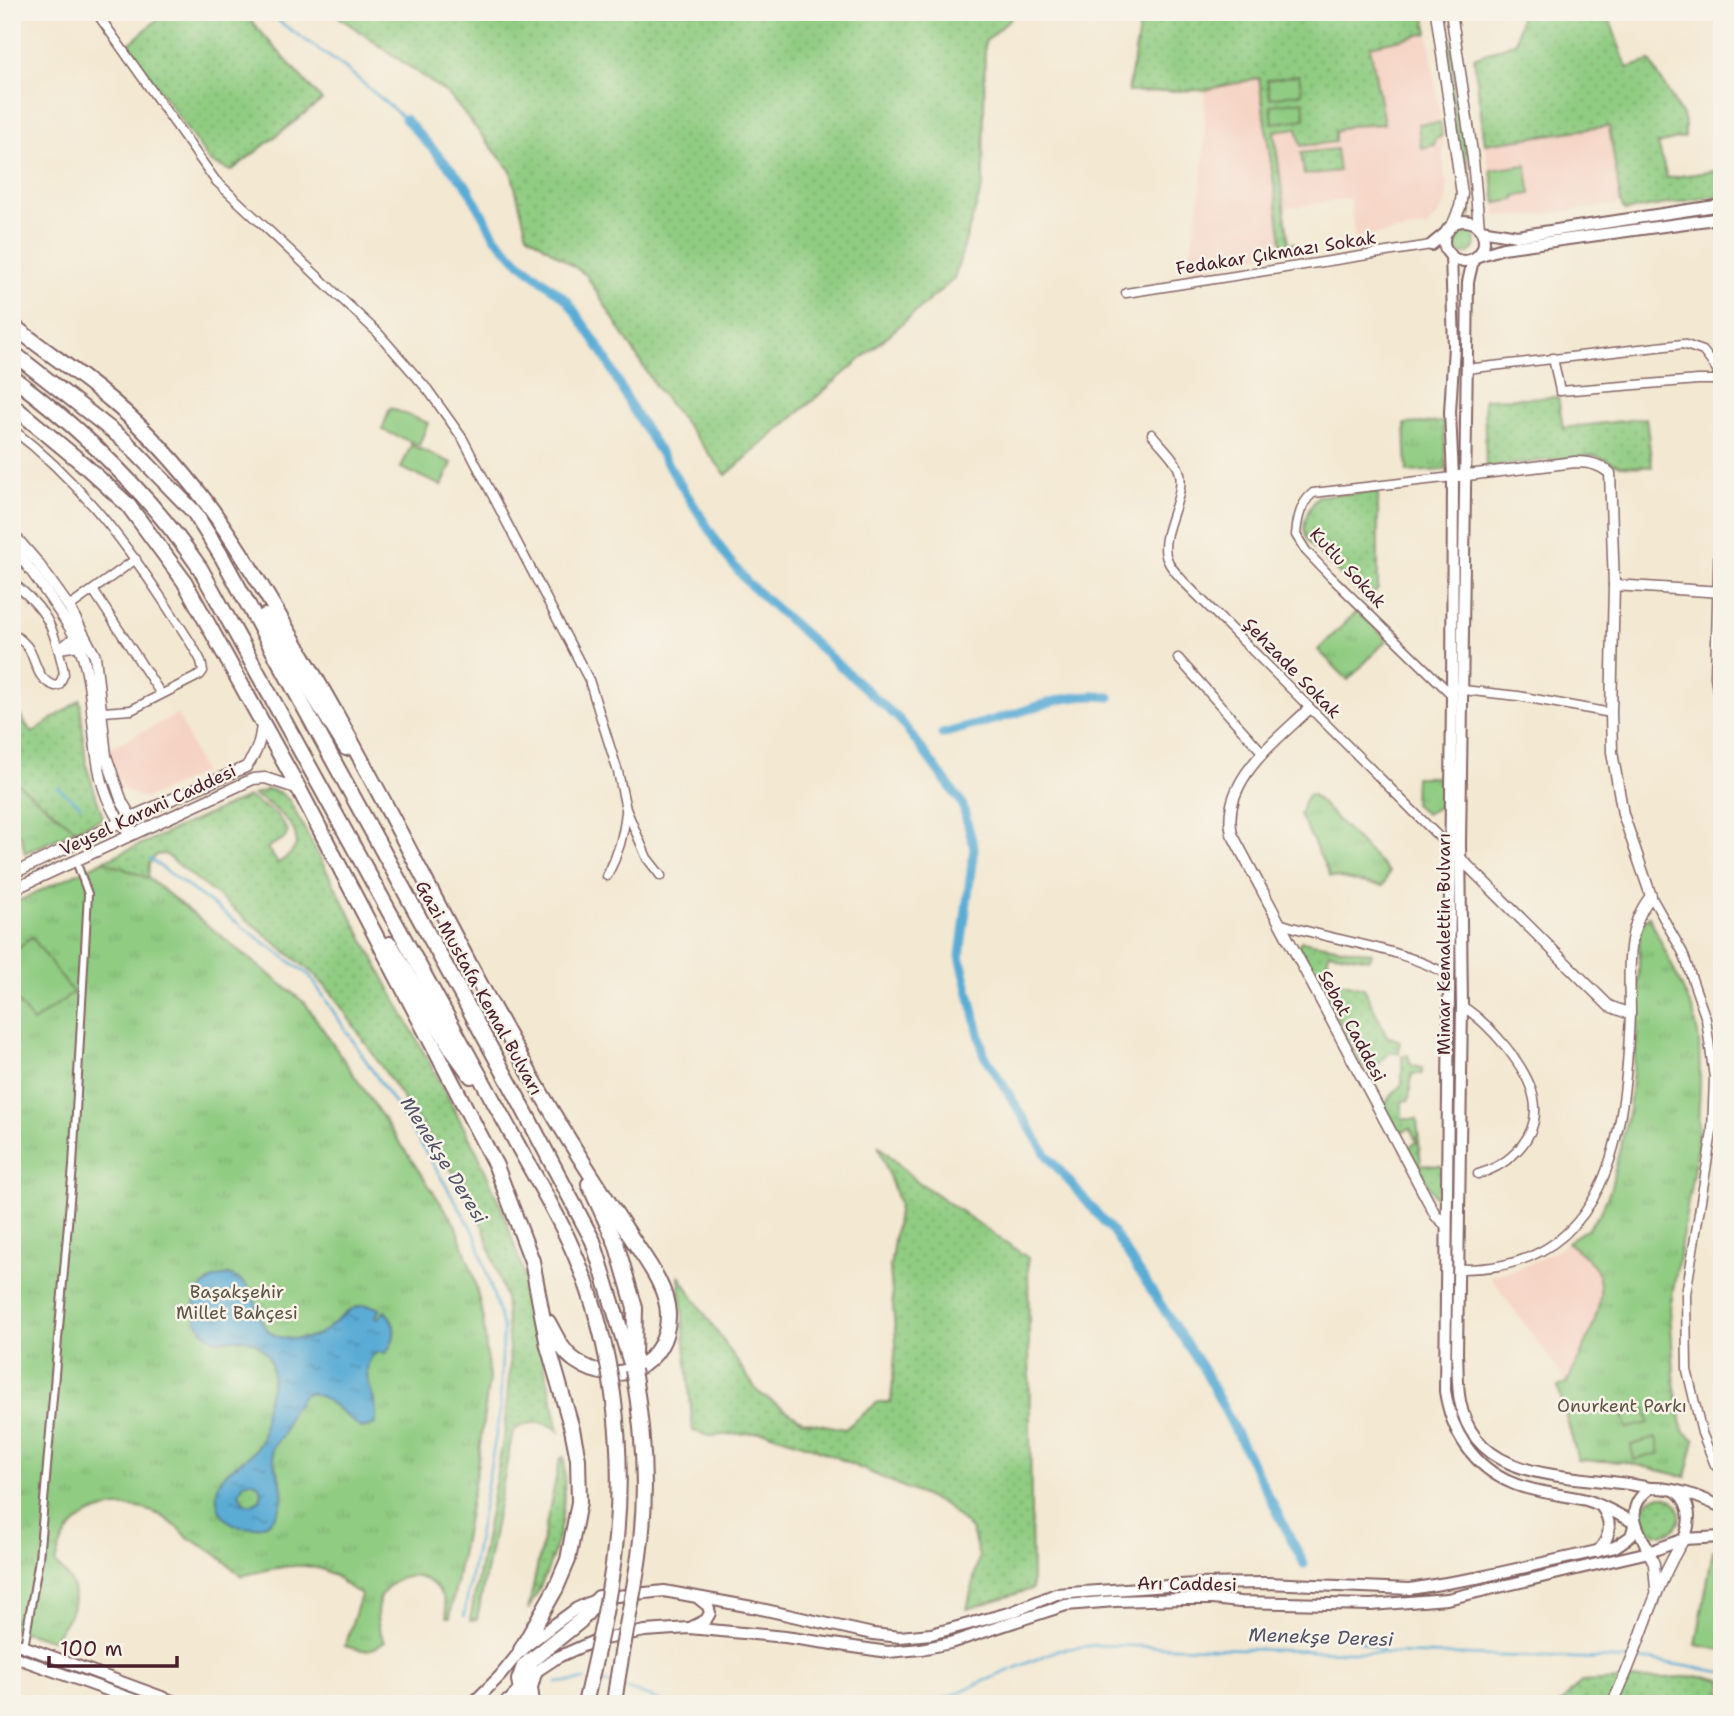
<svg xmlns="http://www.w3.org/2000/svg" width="1734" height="1716" font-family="'Shantell Sans',sans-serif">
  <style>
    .built { fill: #f5d2c3 }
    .grass { fill: url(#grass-dots); stroke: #6d7656; stroke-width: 2 }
    .park { fill: url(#park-tufts); stroke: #6d7656; stroke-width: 2 }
    .pitch { fill: #90cc82; stroke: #6d7656; stroke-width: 2 }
    .water { fill: url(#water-ripples); stroke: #526680; stroke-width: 2; fill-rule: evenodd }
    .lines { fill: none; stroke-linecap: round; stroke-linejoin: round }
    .stream { stroke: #5aacd5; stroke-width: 2.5 }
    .canal { stroke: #5aacd5; stroke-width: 9 }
    .pedestrian-casing { stroke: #856565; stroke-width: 10 }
    .minor-casing { stroke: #856565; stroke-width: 11 }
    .tertiary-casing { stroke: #856565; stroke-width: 13 }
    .secondary-casing { stroke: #856565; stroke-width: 14 }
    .trunk-casing { stroke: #856565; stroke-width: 18 }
    .pedestrian { stroke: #fff; stroke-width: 6 }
    .minor { stroke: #fff; stroke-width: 8 }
    .tertiary { stroke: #fff; stroke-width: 10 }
    .secondary { stroke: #fff; stroke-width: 10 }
    .trunk { stroke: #fff; stroke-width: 14 }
    .trunk-bridge-casing { stroke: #856565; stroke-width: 18; stroke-linecap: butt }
    .trunk-bridge { stroke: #fff; stroke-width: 14 }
    .labels { text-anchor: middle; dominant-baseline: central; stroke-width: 5; stroke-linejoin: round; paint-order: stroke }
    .street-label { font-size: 18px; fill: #4a1f2b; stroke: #f7f3e8 }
    .park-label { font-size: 18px; fill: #5f5345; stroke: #f7f3e8 }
    .water-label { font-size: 19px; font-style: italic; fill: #505066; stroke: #f7f3e8 }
  </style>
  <defs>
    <pattern id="grass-dots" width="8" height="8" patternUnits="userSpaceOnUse" patternTransform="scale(1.75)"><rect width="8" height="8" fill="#90cc82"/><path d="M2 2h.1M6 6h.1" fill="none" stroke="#7eaf70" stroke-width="1.8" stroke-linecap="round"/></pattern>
    <pattern id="park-tufts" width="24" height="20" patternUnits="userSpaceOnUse" patternTransform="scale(1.75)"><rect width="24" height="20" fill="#90cc82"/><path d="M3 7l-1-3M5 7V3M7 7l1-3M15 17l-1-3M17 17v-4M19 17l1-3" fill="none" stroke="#7eaf70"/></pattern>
    <pattern id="water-ripples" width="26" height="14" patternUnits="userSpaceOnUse" patternTransform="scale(1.75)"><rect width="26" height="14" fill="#5aacd5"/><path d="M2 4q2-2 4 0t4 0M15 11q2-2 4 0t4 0" fill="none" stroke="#4c8bad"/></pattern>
  </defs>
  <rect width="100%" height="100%" fill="#f7f3e8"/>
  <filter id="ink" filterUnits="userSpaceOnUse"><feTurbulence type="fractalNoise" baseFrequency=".0143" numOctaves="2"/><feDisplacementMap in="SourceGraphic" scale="14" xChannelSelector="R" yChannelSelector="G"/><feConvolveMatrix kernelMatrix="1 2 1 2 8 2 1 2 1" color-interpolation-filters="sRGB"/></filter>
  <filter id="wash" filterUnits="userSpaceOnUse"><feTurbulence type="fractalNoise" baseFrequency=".00686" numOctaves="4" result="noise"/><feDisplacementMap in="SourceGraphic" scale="28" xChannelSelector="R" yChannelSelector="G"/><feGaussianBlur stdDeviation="1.57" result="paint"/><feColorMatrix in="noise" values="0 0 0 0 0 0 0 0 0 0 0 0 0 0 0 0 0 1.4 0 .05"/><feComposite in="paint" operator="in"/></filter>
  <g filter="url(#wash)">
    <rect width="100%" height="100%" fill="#f3e8d2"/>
    <g class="built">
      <polygon points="1428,33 1441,123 1445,178 1448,183 1446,201 1439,214 1427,227 1355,238 1350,199 1278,209 1283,250 1187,273 1199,204 1204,152 1205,90 1260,78 1384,124 1370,45"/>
      <polygon points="1610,126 1621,204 1535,216 1497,216 1485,144"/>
      <polygon points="178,714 203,773 145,799 122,789 107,749"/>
      <polygon points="1567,1242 1582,1254 1595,1269 1600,1281 1600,1300 1588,1339 1567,1383 1490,1276 1519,1269 1558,1250"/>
    </g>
    <g class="grass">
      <polygon points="166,12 243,12 322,100 231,171 210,162 128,45"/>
      <polygon points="332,12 1017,12 985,42 983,184 954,279 726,475 656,387 586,275 527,234 511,171 449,95"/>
      <polygon points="1142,12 1424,12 1428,33 1370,46 1384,124 1349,126 1335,132 1335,142 1301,146 1297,128 1274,131 1289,244 1295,243 1296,248 1283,250 1259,78 1205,90 1128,92"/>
      <polygon points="1440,12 1446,12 1468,165 1471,217 1462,216 1465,203"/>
      <polygon points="1521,12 1607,12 1627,68 1650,61 1685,121 1685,137 1658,144 1667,178 1722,170 1722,195 1625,211 1621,204 1609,126 1485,144 1474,58 1516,42"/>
      <polygon points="1441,123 1442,136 1435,139 1435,145 1421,148 1418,124"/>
      <polygon points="1336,149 1339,171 1304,175 1301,153"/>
      <circle cx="1464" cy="242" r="12"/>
      <polygon points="1558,397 1563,428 1646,418 1652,467 1621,466 1594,455 1486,467 1484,399"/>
      <path d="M1378,492V589L1367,601C1355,589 1311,549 1306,537C1300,522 1310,507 1318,496Z"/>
      <polygon points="80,700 86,764 103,818 76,830 12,779 12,704 32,733"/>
      <path d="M268,789L279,792L289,800L478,1154L505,1216L525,1277L559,1431C547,1419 526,1421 513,1431L477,1619L470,1620L505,1430L510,1363L505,1297L483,1227L459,1181L333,995L314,974L165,854L156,855L149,864L148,878L103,861L248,797L276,814L288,831L285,838L267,848L278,863C282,860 288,857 291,853C311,831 268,802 253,795Z"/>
      <polygon points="1301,941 1372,953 1370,959 1329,952 1325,978 1364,988 1387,1036 1400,1041 1399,1053 1389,1053 1373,1070 1364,1069 1298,945"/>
      <polygon points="1402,1055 1408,1055 1411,1065 1422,1068 1422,1074 1412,1074 1409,1100 1402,1101 1402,1119 1417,1119 1421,1165 1442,1166 1443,1193 1435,1197 1408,1148 1417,1142 1410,1128 1399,1133 1384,1105 1402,1084"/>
      <polygon points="878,1145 913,1178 1028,1258 1032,1589 967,1609 979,1557 972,1530 945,1505 812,1447 765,1432 710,1436 693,1431 679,1276 758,1392 803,1421 845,1429 878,1402 891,1402 896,1343 890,1268 899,1204"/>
      <path d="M564,1457C567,1516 558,1558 528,1610L560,1459Z"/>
      <circle cx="1661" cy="1515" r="19"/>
      <polygon points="1704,1676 1722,1680 1722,1704 1560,1704 1581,1682"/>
    </g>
    <g class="park">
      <polygon points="1444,422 1446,470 1407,472 1405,424"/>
      <polygon points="1358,610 1387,640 1348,680 1318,650"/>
      <polygon points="1415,777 1441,777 1440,806 1426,814 1414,804"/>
      <polygon points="12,779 76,830 25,853 21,835 12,832"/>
      <polygon points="1309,794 1313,795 1389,872 1383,886 1330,876 1300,815 1304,802"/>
      <path d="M103,861L148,878L305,1003L455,1224L473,1274L483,1317L489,1379L477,1467L450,1617H447C446,1610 446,1602 442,1596C418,1552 355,1589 385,1642C370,1653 362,1651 345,1646L361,1595L359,1592C345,1588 343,1580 332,1574C304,1558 271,1569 241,1576C233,1569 225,1561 217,1555C208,1548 198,1544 189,1538C180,1530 170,1520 160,1515C129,1500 88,1505 67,1534C60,1542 58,1554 55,1564C86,1588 75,1615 51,1640L12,1628V1519L16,1503L12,1500V904Z"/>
      <path d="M1649,916L1693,1011L1699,1039L1700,1082L1697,1149L1670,1309L1675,1389L1683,1430L1695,1440L1686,1477L1625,1462L1578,1460L1558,1387L1567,1383C1580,1355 1613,1299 1595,1268C1589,1258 1577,1250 1567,1242L1588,1228L1601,1212L1610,1191L1629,1109L1637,1035L1640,932L1645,920Z"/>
    </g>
    <g class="pitch">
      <polygon points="1299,75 1302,93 1270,98 1267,80"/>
      <polygon points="1303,101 1305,119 1273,123 1271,105"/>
      <polygon points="1526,165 1531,194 1515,196 1515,200 1496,203 1491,170"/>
      <polygon points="390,408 428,423 419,445 382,430"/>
      <polygon points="411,445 452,463 442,486 401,468"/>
      <polygon points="32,937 73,993 33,1022 12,994 12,952"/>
      <polygon points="1646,1409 1649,1423 1627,1428 1623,1415"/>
      <polygon points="1656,1438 1660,1453 1634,1460 1631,1445"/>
      <polygon points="1722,1549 1722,1650 1696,1645 1713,1550"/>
    </g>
    <path class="water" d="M228,1275C270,1285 245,1331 284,1338C295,1340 310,1339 321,1333C341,1321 353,1296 380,1309L375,1317L377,1319L385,1311C398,1324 396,1339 386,1353L377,1352C351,1371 385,1404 374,1425L361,1428C349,1421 306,1371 298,1405L291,1410L283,1434L272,1448C272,1468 287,1485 281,1505C271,1538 219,1534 217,1499C214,1467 248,1466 260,1442C265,1433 263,1421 265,1411C267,1395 276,1380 271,1364C267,1348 252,1337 235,1339C230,1340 225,1341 219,1340C197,1336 187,1307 200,1290C208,1280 216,1277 228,1275ZM251,1481L258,1484L262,1493L260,1500L250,1505L243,1502L239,1493L244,1483Z"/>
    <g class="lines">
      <g class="stream">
        <polyline points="269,12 281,23 344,67 405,119"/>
        <polyline points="57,787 80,805"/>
        <polyline points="150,859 310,976 421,1144 475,1234 503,1328 500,1412 464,1616"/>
        <polyline points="1344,1628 1358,1640 1383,1650"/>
        <polyline points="595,1681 613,1684"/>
        <polyline points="557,1683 585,1680"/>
        <polyline points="622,1687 670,1704"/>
        <polyline points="930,1704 1058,1650 1096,1645 1648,1660 1722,1672"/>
      </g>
      <g class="canal">
        <polyline points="405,119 466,185 495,237 518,261 567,300 603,353 630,405 726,556 749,584 900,720 962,803 974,848 960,956 984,1054 1048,1157 1113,1232 1205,1372 1304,1564"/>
        <path d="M942,734C969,726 997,720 1023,711C1053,701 1077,693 1110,697"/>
      </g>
    </g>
  </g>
  <g filter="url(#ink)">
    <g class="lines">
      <defs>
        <polyline id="pedestrian" points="24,1647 39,1559 73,1166 88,894 76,861"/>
        <g id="minor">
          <polyline points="96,12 215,180 378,333 428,390 463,439 589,680 618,772 626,809 647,858 661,876"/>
          <polyline points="1126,293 1431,245"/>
          <polyline points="1553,358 1560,391 1698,380 1720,380"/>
          <polyline points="1466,369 1683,344 1703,351 1716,368 1720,380 1721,462 1715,677 1722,723"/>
          <path d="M12,429C74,476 121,536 164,602C176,621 190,640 201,661L203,671L200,675L131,710L103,712"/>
          <path d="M1152,434C1161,446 1177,459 1180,474C1185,501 1156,537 1168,561C1172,570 1179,576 1185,583L1451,849"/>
          <path d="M12,582C47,610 53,625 63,668L64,674L59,685L55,686C37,680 37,664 29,649C25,642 19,638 12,633"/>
          <polyline points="93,590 161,694"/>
          <polyline points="69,607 136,559"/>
          <polyline points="75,636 59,649 80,646"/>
          <polyline points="1178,658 1263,753"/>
          <polyline points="1463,690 1518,696 1611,713"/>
          <path d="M1452,695L1330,576L1306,551L1296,535C1297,520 1300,503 1313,493L1453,477"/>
          <path d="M607,876C618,855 624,836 626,812"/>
          <polyline points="1651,896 1683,953 1706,1019 1714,1078 1712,1132 1686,1294 1687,1370 1702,1433 1715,1465 1722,1472"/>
          <path d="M1279,923C1335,942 1398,946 1450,976"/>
          <path d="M1462,1006C1489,1023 1528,1067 1534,1099C1541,1136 1510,1165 1478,1174"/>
          <path d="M1459,1269C1611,1271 1625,1132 1630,1014"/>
        </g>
        <g id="tertiary">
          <polyline points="1436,12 1462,194 1460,207 1452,226"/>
          <polyline points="1451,12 1473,159 1479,228"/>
          <path d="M1459,476L1575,462C1589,462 1599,464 1610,473L1614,585L1611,713L1612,752L1623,814L1651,896C1624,929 1630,974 1630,1014L1609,1006L1461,859"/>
          <polyline points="12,533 37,562 69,607 95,656 106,756 122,802 131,817 131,835"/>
          <path d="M12,547C29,566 43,587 57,608C65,620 74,632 79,645C103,706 81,783 131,835"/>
          <polyline points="1614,585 1722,592"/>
          <path d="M1309,709C1276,741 1220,781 1232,834L1436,1216L1445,1224"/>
          <path d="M12,874L131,817L246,767C257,753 260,742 262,725"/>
          <polyline points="12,890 253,779 265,778 299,789"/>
          <polyline points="1649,1552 1654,1564 1656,1590"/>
          <path d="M1612,1704C1639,1651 1653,1587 1684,1539"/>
        </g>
        <g id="secondary">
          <circle cx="1464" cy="241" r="20"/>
          <polyline points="1481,230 1517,236 1722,205"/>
          <polyline points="1431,245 1448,231"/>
          <path d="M1451,255L1454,346L1450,412L1453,477L1452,695L1445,1391C1451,1431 1473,1467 1512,1483C1535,1493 1561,1494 1586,1500C1603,1505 1619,1515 1635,1523"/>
          <polyline points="1478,256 1503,248 1722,218"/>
          <path d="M1473,260L1468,282L1460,843L1462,1006L1457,1353C1458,1369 1457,1386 1460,1401C1476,1490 1586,1472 1650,1488"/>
          <path d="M1676,1491C1692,1504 1691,1522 1684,1539"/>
          <path d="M1597,1552C1611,1538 1613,1522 1601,1506"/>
          <path d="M1649,1552C1637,1527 1623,1509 1650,1488C1676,1487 1699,1497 1722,1507"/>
          <polyline points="690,1628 706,1620 710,1613 708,1606 698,1598"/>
          <polyline points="12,1642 181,1704"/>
          <polyline points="12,1656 146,1704"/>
          <polyline points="472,1704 500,1676 521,1650 555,1624 577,1608 599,1598 664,1591 752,1607 873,1634 900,1637 931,1634 965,1625 1012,1612 1056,1594 1195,1584 1266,1583 1410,1589 1476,1578 1615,1547 1631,1536 1635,1523"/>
          <polyline points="506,1704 534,1673 558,1657 594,1641 645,1631 689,1628 785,1637 888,1652 921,1649 950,1643 1066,1605 1115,1601 1184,1599 1212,1599 1240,1602 1371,1605 1447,1599 1649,1552 1684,1539 1722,1537"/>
        </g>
        <g id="trunk">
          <path d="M12,325C45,351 80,374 112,401C146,430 179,466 206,502C239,547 267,595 295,643C392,805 470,979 569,1140C589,1172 609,1203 629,1234C644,1258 667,1285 668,1314C669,1365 617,1390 576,1361C562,1352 556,1336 548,1322"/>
          <polyline points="12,352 124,440 194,512 222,557 515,1093 593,1241 633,1370"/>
          <path d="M12,377C84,431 149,494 200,568L510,1131"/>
          <polyline points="12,405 82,463 128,505 184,581 299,789 496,1166 532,1261 548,1346 572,1429 578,1459 579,1502 568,1560 556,1588 521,1650"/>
          <polyline points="265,616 346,748"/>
          <polyline points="390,944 453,1051 471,1076"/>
          <polyline points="589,1184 616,1243 635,1308 634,1358"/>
          <polyline points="507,1703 508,1704"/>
          <polyline points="524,1704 519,1680 524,1666 580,1621 599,1598"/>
          <polyline points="532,1704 530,1687 534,1673"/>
        </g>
      </defs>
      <use href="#pedestrian" class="pedestrian-casing"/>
      <use href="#minor" class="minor-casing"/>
      <use href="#tertiary" class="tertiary-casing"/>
      <use href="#secondary" class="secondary-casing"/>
      <use href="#trunk" class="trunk-casing"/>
      <use href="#pedestrian" class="pedestrian"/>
      <use href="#minor" class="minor"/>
      <use href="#tertiary" class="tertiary"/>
      <use href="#secondary" class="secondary"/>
      <use href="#trunk" class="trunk"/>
      <defs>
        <g id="trunk-bridge">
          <path d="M510,1131C529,1167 551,1202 568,1239C614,1338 627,1450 614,1557C608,1606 596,1655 585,1704"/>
          <path d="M614,1704C620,1654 632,1606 639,1556C648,1494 644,1431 633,1370"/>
        </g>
      </defs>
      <use href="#trunk-bridge" class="trunk-bridge-casing"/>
      <use href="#trunk-bridge" class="trunk-bridge"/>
    </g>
  </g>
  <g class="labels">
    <g class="street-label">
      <text transform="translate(1276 253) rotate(-9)">Fedakar Çıkmazı Sokak</text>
      <text transform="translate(1348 568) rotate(47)">Kutlu Sokak</text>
      <text transform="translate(1292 668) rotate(46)">Şehzade Sokak</text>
      <text transform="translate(148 810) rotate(-25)">Veysel Karani Caddesi</text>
      <text transform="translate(1444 944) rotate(-90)">Mimar Kemalettin Bulvarı</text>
      <text transform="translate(479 988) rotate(61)">Gazi Mustafa Kemal Bulvarı</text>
      <text transform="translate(1352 1026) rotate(62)">Sebat Caddesi</text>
      <text transform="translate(1187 1584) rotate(1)">Arı Caddesi</text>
    </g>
    <g class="park-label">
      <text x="237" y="1292">Başakşehir<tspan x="237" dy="21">Millet Bahçesi</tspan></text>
      <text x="1622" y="1406">Onurkent Parkı</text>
    </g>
    <g class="water-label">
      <text transform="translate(444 1160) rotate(58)">Menekşe Deresi</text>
      <text transform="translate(1321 1637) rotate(2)">Menekşe Deresi</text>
    </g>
  </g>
  <rect width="1734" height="1716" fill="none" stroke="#f7f3e8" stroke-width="42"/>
  <path d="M49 1656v10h128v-10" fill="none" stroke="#4a1f2b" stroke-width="3.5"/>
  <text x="60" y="1656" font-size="21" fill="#4a1f2b" stroke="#f7f3e8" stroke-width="5" paint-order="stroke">100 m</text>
</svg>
